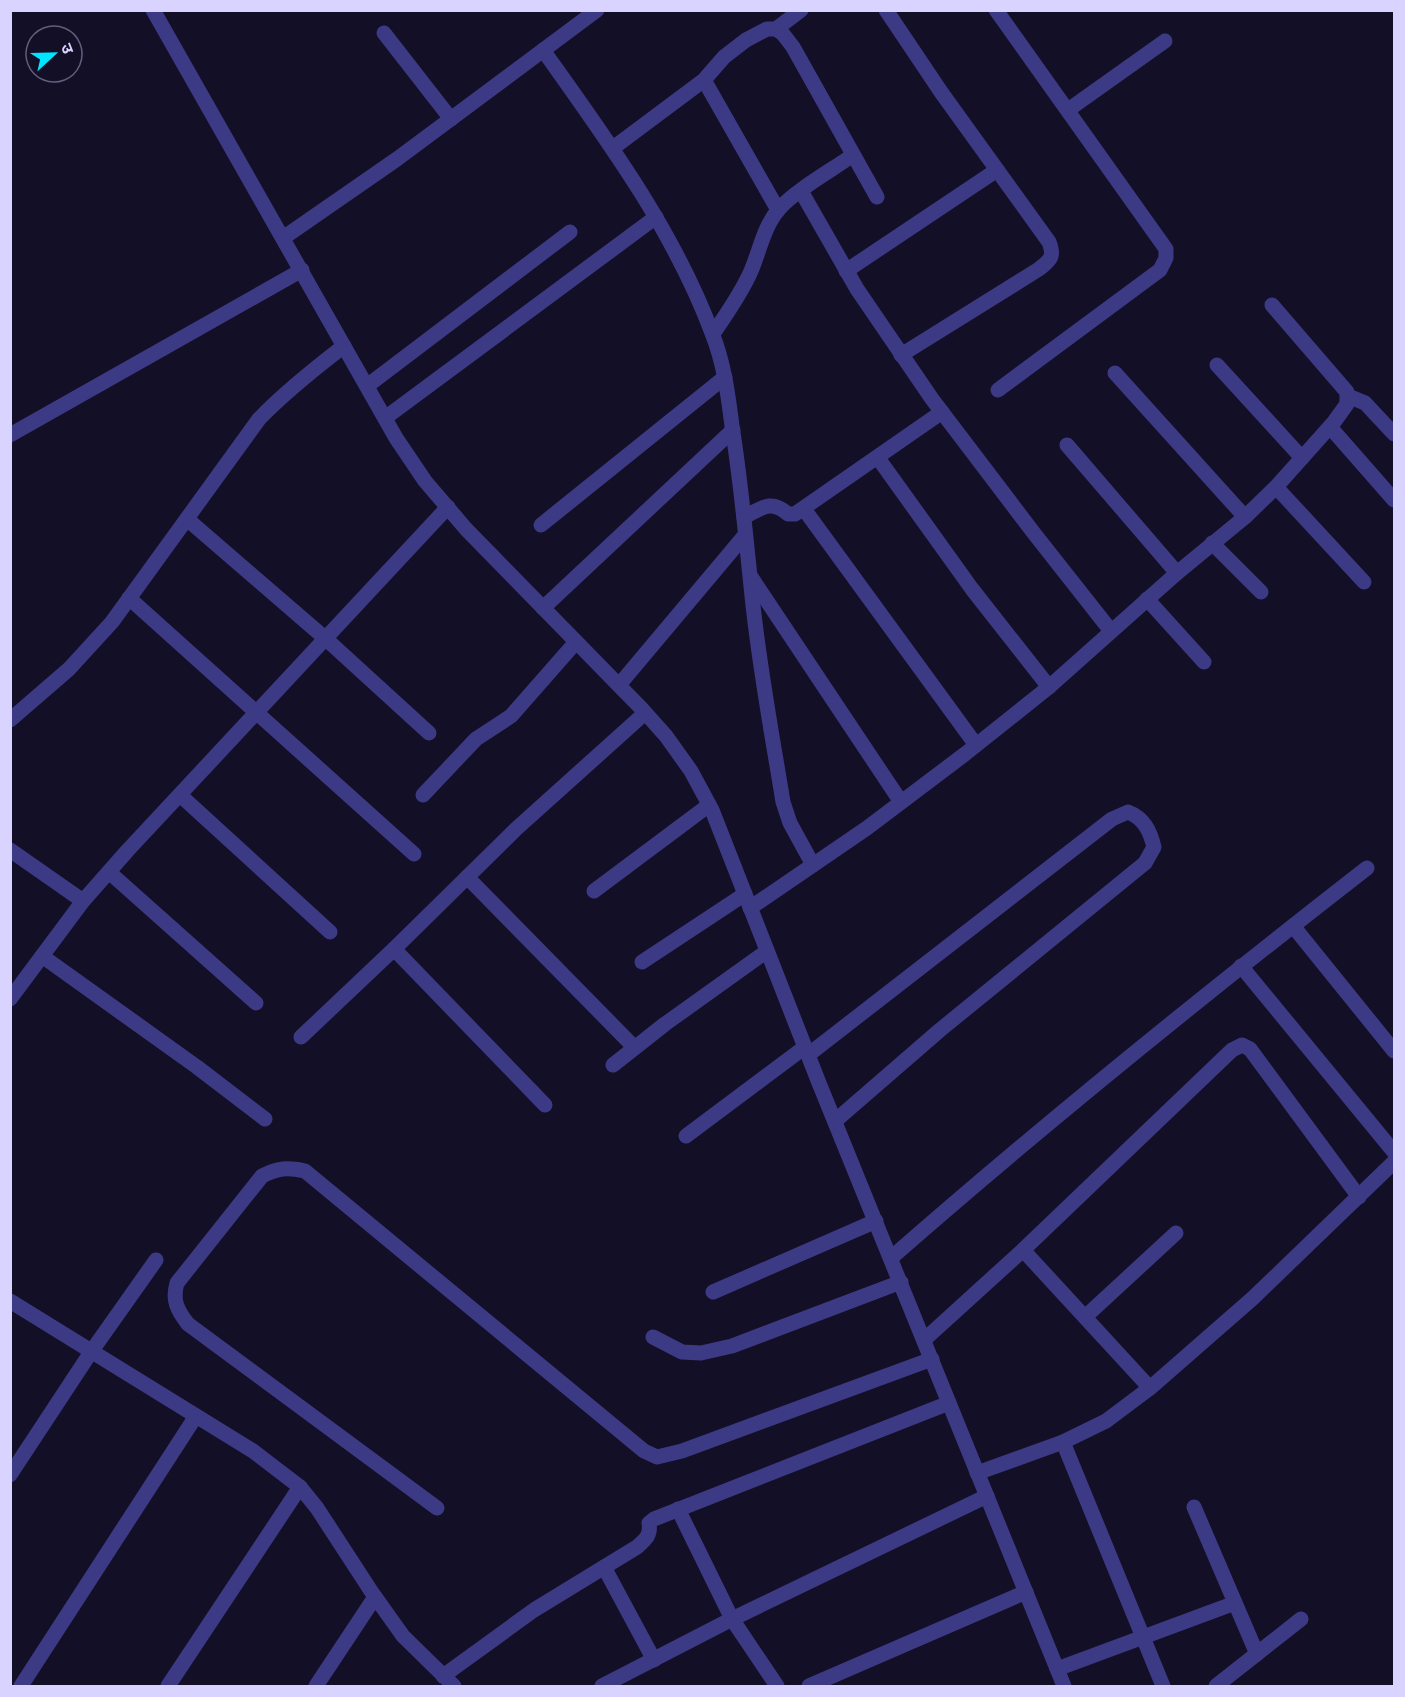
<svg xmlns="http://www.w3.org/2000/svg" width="1405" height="1697" font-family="Quicksand,'Noto Sans Devanagari',sans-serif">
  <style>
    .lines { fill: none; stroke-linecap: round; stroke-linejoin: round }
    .minor { stroke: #3d3a85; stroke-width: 15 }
  </style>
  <rect width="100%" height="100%" fill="#130f26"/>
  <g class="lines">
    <g class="minor">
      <polyline points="153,10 396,438 425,481 466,529 641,708 666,736 691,771 712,810 819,1083 1064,1686"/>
      <path d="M886,10L941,92L1049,242C1055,257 1050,260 1039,269L901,355"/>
      <polyline points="996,10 1166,249 1166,258 1160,270 998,390"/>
      <polyline points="776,29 801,10"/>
      <polyline points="384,33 451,119"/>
      <path d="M543,50C607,140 673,229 712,333C724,363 728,394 732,426C741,482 746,539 752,596C759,666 772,734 783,802L790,823L813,865"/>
      <polyline points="704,80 778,210"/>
      <polyline points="1068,110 1165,41"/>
      <polyline points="613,148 704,80 724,57 746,40 767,29 776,29 783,34 793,47 877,197"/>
      <polyline points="801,191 857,289 932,399 1033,532 1111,631"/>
      <polyline points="283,238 397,159 597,10"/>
      <polyline points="846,271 997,170"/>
      <path d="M713,334C727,313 741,294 751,271C760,250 764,226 779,209C796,190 832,170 853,155"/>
      <polyline points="1217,365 1302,458"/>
      <polyline points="1115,373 1245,517"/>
      <polyline points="367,386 570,232"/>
      <polyline points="1348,396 1365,403 1394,434"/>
      <polyline points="385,418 656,217"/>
      <polyline points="1330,427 1394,500"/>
      <polyline points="10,435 302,270"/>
      <polyline points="1067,445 1177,573"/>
      <polyline points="878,458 972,589 1049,687"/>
      <polyline points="1276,487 1364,582"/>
      <polyline points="804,509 976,745"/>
      <path d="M744,517C762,508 771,499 788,514H795L942,412"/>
      <polyline points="187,519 326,639 429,733"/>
      <polyline points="541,525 725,377"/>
      <polyline points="1212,543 1261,592"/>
      <polyline points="751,577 901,802"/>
      <polyline points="129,598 414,854"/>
      <polyline points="1147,599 1204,662"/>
      <polyline points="543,608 733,430"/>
      <polyline points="619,685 745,535"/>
      <path d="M10,720L69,669L112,622L259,419C285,392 314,369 344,346"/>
      <polyline points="180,795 330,932"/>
      <polyline points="423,795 476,739 511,716 576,642"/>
      <polyline points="10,850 83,901"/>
      <polyline points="109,872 256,1003"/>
      <polyline points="467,877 634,1047"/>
      <polyline points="594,891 709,805"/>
      <polyline points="750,908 867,828 965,754 1049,687 1177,573 1245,517 1276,487 1334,422 1347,404 1347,392 1272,305"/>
      <polyline points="1293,926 1394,1051"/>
      <polyline points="394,949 545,1105"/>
      <polyline points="42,956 197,1067 265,1119"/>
      <polyline points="642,962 745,894"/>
      <polyline points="1241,966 1394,1152"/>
      <polyline points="10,999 83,901 128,850 448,507"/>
      <polyline points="301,1037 394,949 516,829 645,713"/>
      <path d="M808,1055L1112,819L1128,812C1144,818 1150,831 1154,847L1145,863L940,1030L835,1121"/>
      <polyline points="613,1065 665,1024 767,951"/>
      <polyline points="686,1136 805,1047"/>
      <polyline points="1023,1250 1150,1388"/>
      <path d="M891,1258C1045,1123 1205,994 1367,868"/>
      <polyline points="713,1292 876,1221"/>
      <polyline points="10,1301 253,1451 300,1487 317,1508 371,1591 403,1636 454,1686"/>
      <polyline points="1085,1317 1176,1233"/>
      <polyline points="653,1337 682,1352 701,1353 732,1346 901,1282"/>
      <polyline points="924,1340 1023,1250 1232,1050 1242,1045 1250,1049 1359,1197"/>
      <polyline points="1063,1442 1163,1686"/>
      <polyline points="977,1473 1063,1442 1106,1421 1150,1388 1253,1298 1394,1162"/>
      <polyline points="10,1475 91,1352 156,1260"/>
      <polyline points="1194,1507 1257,1654"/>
      <path d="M437,1508L188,1324C177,1310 172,1300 177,1283L262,1176C278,1168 287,1167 305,1171L644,1451L657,1457L682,1451L932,1359"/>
      <polyline points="678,1509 732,1619 777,1686"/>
      <polyline points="604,1567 654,1660"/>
      <polyline points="1057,1669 1235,1603"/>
      <path d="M443,1676L534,1610L637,1547C646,1539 651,1535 649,1523L654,1519L949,1403"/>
      <polyline points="21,1686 196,1416"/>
      <polyline points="168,1686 300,1487"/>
      <polyline points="316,1686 375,1597"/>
      <polyline points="602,1686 732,1619 987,1496"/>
      <polyline points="809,1686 1026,1592"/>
      <polyline points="1216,1686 1301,1619"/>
    </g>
  </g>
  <rect width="1405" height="1697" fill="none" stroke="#d9d4ff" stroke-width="24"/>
  <g transform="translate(54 54) rotate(68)"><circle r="28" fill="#130f26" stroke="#625e7d" stroke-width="1.5"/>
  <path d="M0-4.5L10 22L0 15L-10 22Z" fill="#00e5ff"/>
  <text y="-9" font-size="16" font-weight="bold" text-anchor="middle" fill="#d9d4ff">उ</text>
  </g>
</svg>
